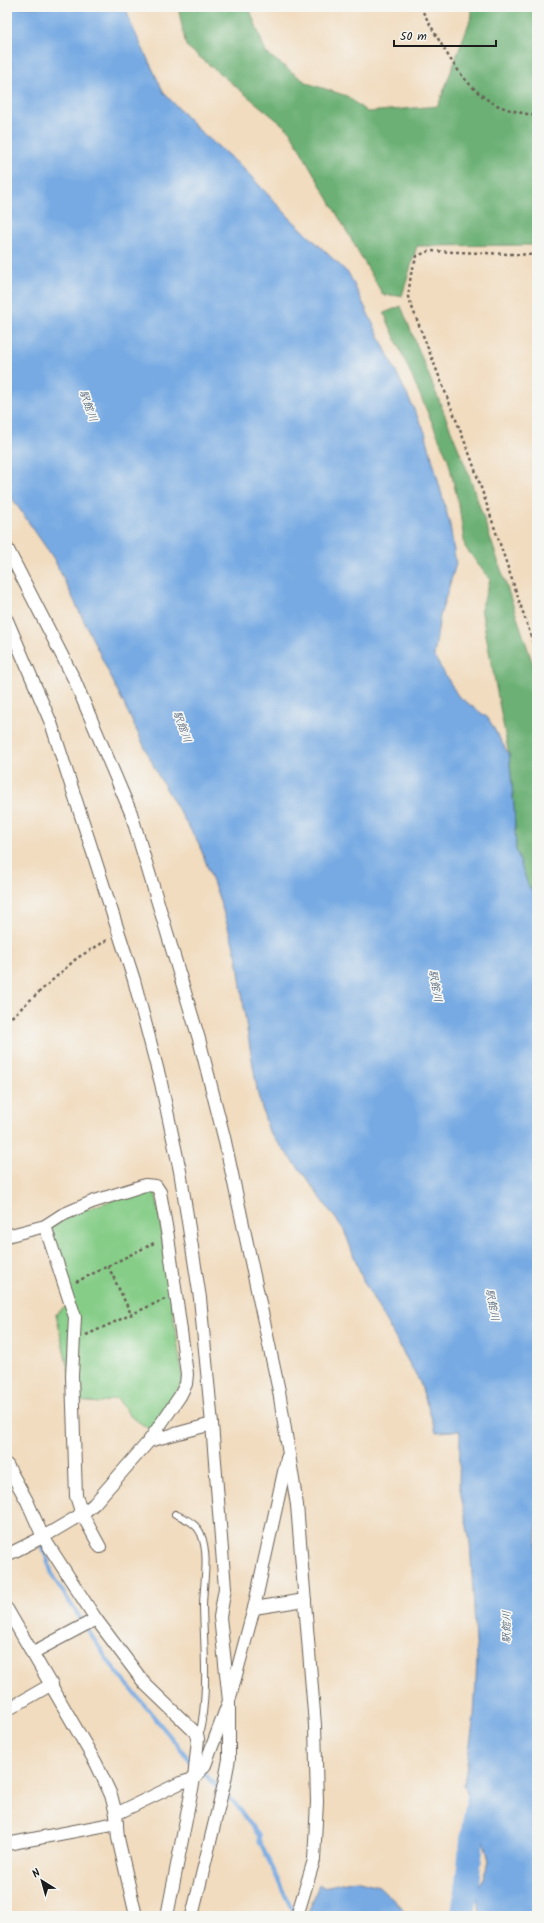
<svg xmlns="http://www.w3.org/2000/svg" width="544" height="1923" font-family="Kalam,'Klee One',sans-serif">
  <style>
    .green { fill: #86cd88; stroke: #517452 }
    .forest { fill: #6cb074; stroke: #446648 }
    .water { fill: #77aae3; stroke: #4a6380 }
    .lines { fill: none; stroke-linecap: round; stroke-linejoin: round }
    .stream { stroke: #77aae3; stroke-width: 4 }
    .river { stroke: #77aae3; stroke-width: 24 }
    .lane-casing { stroke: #675f55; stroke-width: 8 }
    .street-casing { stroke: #675f55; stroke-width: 14 }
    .path { stroke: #675f55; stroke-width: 2.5; stroke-dasharray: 3 3; stroke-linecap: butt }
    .lane { stroke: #fff; stroke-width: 6 }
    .street { stroke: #fff; stroke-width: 12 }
    .labels { text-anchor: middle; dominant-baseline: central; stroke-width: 3.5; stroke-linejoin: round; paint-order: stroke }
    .water-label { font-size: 11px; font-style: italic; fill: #40556c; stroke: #f6f6f2 }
  </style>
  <rect width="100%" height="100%" fill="#f6f6f2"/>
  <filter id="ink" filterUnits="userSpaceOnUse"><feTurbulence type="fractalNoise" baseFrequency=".025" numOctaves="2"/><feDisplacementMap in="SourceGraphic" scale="8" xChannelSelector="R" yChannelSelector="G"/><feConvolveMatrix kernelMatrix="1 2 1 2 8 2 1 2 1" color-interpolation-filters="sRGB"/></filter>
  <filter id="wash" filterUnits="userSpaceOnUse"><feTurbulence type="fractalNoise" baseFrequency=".012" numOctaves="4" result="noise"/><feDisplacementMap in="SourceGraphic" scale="16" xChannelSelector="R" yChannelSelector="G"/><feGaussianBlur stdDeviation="0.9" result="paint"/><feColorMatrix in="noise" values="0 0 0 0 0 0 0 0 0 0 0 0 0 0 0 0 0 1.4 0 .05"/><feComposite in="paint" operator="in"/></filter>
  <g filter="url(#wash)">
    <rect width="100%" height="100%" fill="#f1dcbf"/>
    <polygon class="green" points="144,1189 154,1192 156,1195 183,1381 152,1431 130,1416 117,1398 101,1403 75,1401 56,1314 67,1306 52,1227 73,1214"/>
    <g class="forest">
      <polygon points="178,7 249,7 266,53 307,83 347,96 367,112 438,106 472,15 470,7 537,7 537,245 417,246 402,296 383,295 289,130 186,46"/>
      <polygon points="401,306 469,475 537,676 537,899 528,885 516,850 514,807 509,755 481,609 490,580 465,547 459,506 448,459 384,313"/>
    </g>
    <g class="water">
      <polygon points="7,7 126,7 130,22 164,93 199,130 243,168 290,218 349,274 425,432 450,525 456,564 440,616 434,656 458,696 488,718 509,755 514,807 516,850 528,885 537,899 537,1916 477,1916 480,1910 475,1891 483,1878 489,1861 482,1833 464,1784 474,1717 477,1659 470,1543 459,1484 460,1431 436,1432 420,1383 363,1280 344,1230 301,1171 269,1132 258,1095 246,1024 237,957 220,901 199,844 159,777 54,559 7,491"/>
      <polygon points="355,1880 379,1886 410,1916 307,1916 319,1884 324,1887"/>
    </g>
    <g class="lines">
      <g class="stream">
        <polyline points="42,1544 53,1577 109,1662 193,1764"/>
        <polyline points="201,1771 234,1802 259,1836 259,1840 294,1914"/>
      </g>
      <polyline class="river" points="463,1916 474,1824 482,1782"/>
    </g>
  </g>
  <g filter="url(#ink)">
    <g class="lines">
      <defs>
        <path id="lane" d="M175,1514C186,1519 196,1523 201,1534C210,1557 203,1584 203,1607C204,1651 209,1693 199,1736"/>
        <g id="street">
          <polyline points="7,548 74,679 131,813 199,1039 224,1137 279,1391 297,1505 315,1725 317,1802 314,1860 297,1916"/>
          <polyline points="7,620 51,723 134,980 161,1083 180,1171 200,1298 212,1424 225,1588 220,1617 229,1701 205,1765 194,1779 180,1783 116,1814 118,1838 136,1916"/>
          <polyline points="45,1226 75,1317 72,1376 76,1496 82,1514 100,1547"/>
          <polyline points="7,1236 45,1226 62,1215 92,1202 145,1185 156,1186 160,1192 168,1237 187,1374 186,1384 180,1396 149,1441 94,1504 82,1514 43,1537 7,1555"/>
          <polyline points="149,1441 212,1424"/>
          <polyline points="7,1465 27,1501 43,1537 96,1619 145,1684 197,1734 198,1739 194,1779 167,1916"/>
          <polyline points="254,1608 305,1600"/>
          <polyline points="7,1609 96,1763 111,1795 116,1814"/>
          <polyline points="32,1653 96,1619"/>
          <polyline points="7,1710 52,1684"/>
          <polyline points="7,1844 117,1823"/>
          <polyline points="192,1916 225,1780 229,1759 229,1701 254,1608 287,1458"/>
        </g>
      </defs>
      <use href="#lane" class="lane-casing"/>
      <use href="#street" class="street-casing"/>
      <g class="path">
        <path d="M420,7C440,40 458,83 493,103C506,110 522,113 537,116"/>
        <polyline points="537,255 429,251 417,256 411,274 408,297 471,458 537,654"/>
        <polyline points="7,1021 77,958 109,939"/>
        <polyline points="108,1266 131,1314"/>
        <polyline points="76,1282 156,1242"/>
        <polyline points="86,1335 165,1299"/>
      </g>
      <use href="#lane" class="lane"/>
      <use href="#street" class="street"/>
    </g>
  </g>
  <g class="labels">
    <g class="water-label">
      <text transform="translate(88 406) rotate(71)">駅館川</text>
      <text transform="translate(182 727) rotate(70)">駅館川</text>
      <text transform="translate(435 986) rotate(80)">駅館川</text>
      <text transform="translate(492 1305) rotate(79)">駅館川</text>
      <text transform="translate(507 1627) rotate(-89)">駅館川</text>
    </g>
  </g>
  <rect width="544" height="1923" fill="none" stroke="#f6f6f2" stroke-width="24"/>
  <g transform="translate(42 1881) rotate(323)" stroke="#f6f6f2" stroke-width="3" paint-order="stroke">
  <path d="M0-3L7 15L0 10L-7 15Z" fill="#1c1c1c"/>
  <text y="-6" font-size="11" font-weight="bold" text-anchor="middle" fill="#1c1c1c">N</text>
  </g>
  <path d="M394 40v6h102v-6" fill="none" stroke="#1c1c1c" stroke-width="2"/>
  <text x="400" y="40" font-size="12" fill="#1c1c1c" stroke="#f6f6f2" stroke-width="3" paint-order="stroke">50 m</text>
</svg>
